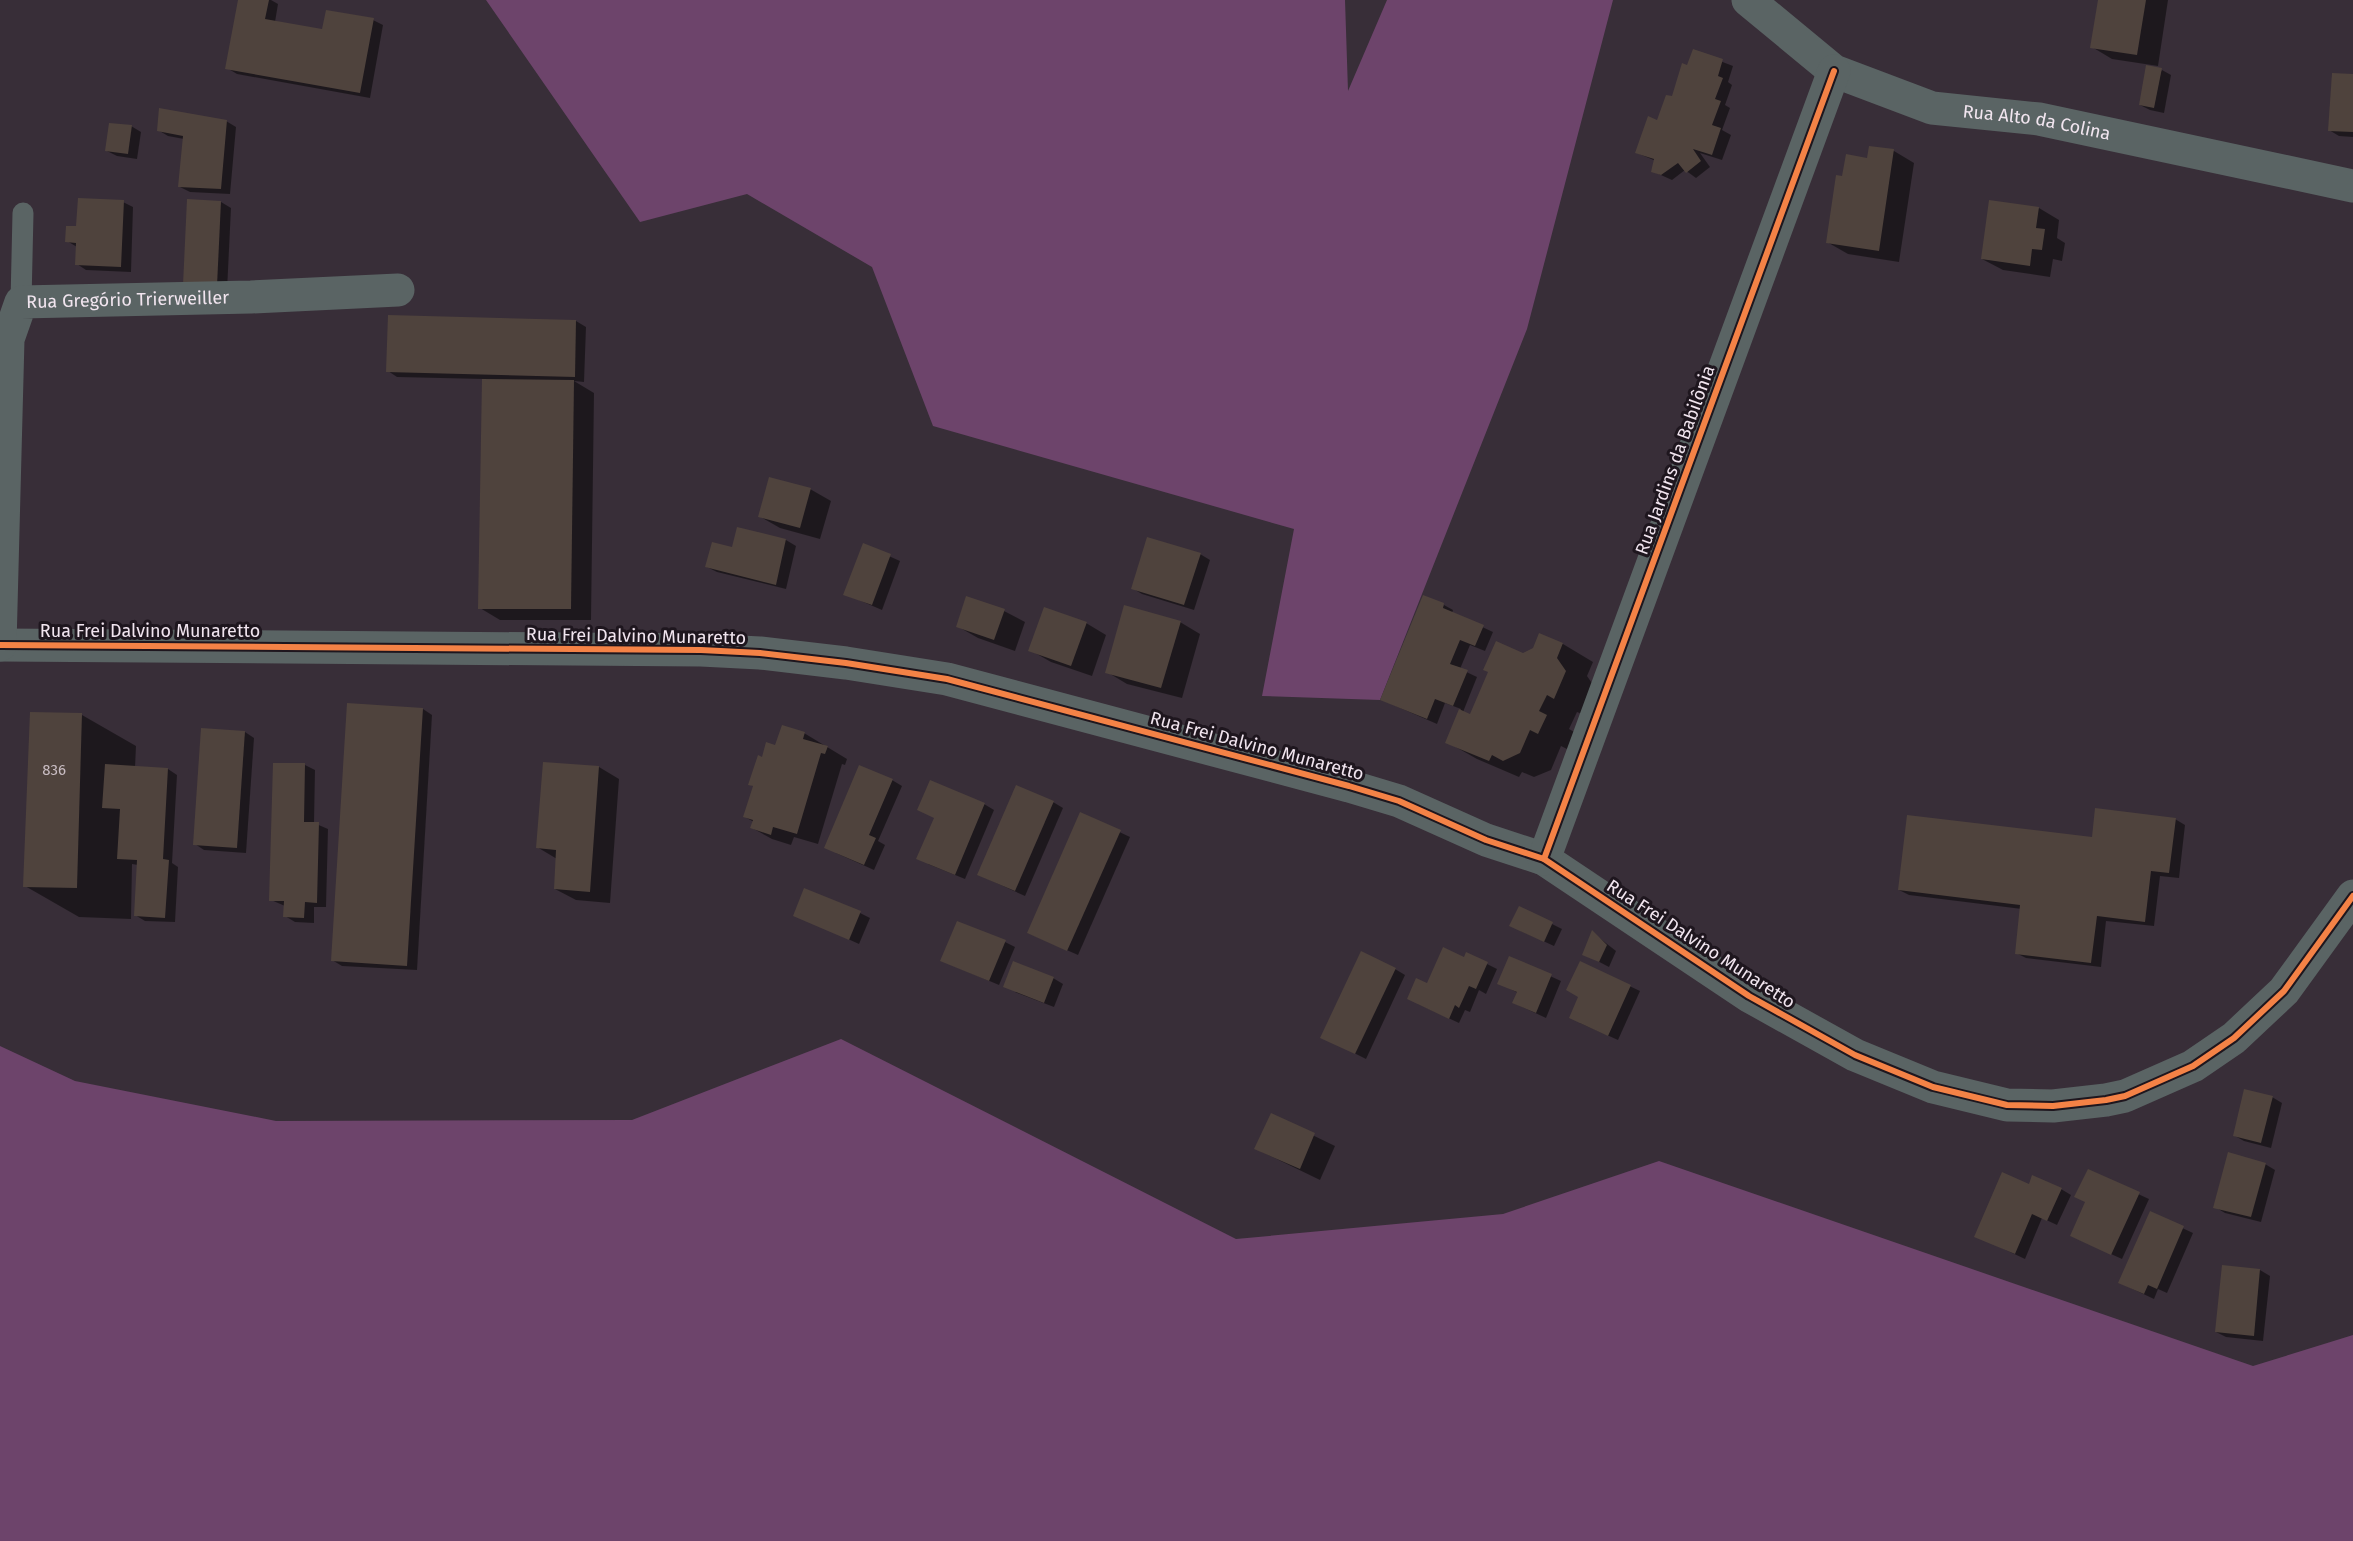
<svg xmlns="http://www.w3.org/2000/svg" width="2353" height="1541" font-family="'Fira Sans',sans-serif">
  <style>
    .forest { fill: #6d446b }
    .shadow { fill: #0007 }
    .building { fill: #4f433d }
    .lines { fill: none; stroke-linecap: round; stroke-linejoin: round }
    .lane { stroke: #5a6464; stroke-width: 21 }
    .street { stroke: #5a6464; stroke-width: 33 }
    .cycleway-casing { stroke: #1e161e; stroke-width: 10 }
    .cycleway { stroke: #f48246; stroke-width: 6 }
    .labels { text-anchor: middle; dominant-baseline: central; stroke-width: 6; stroke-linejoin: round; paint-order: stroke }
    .number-label { font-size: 15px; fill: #c8bcc2 }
    .street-label { font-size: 18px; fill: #f1e5ef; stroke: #1e161e }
  </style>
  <rect width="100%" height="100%" fill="#382e38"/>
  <g class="forest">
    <polygon points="486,0 1345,0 1348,91 1387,0 1613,0 1527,329 1380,700 1262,696 1294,529 933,426 872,267 747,194 640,222"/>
    <polygon points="841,1039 1236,1239 1503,1214 1659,1161 2253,1366 2353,1335 2353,1541 0,1541 0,1046 75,1081 276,1121 632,1120"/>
  </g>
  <g class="shadow">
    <polygon points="239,0 271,0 278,4 275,22 323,31 373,20 383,25 370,98 237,74 227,68"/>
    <polygon points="2100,0 2168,0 2158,66 2112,59 2092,47"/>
    <polygon points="1694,51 1733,66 1728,82 1732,85 1725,105 1730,108 1722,130 1731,135 1722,160 1700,153 1710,167 1696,178 1685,170 1672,180 1652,171 1656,161 1637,153 1673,98"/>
    <polygon points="2162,70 2171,75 2164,113 2150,110 2140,105"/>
    <polygon points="2353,76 2353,137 2339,136 2329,130"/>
    <polygon points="226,121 236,127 230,194 190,192 180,187 184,139 168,136 158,130"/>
    <polygon points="131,126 141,132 137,159 117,156 107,151"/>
    <polygon points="1894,151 1914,163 1899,262 1848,254 1827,242 1844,178 1868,159"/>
    <polygon points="123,202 133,207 131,272 86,270 77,264 77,247 67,241 78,227"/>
    <polygon points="221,202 231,208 227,291 195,290"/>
    <polygon points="2039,208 2059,220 2057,238 2065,243 2062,261 2053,259 2050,277 2003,270 1982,259"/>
    <polygon points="389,316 576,321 586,327 584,382 574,381 594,393 591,620 500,620 480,608 484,379 397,377 388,371"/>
    <polygon points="810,489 831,501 820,539 780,528 759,516"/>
    <polygon points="738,529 786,540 796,546 786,589 717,572 707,567 733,549"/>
    <polygon points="864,545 900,561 882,610 845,594"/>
    <polygon points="1200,554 1210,560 1194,610 1142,594 1132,588"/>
    <polygon points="1444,605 1453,610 1452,613 1493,632 1485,651 1470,645 1460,669 1477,677 1463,712 1471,716 1523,654 1535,649 1540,635 1563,644 1593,662 1587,676 1596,689 1585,715 1577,712 1569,729 1576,733 1569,750 1561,746 1551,770 1534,777 1522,772 1519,777 1477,759 1447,742 1461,709 1445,703 1437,724 1382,700"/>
    <polygon points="1004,611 1025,622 1015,651 978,638 957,626"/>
    <polygon points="1180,622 1200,634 1182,698 1127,684 1107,672"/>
    <polygon points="1086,623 1106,635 1092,676 1051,662 1030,650"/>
    <polygon points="423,709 432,715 417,970 342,966 332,960"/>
    <polygon points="82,715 136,746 135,768 168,769 177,775 172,863 178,867 175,922 145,921 135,915 138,865 132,864 131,919 79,917 25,886"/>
    <polygon points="245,732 254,738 246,853 204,850 195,844"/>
    <polygon points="804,733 847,759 845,765 842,764 818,844 794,837 791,845 772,839 752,828 754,822 745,817 754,787 750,784 763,758 776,746"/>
    <polygon points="305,765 315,770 314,823 328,829 326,907 314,907 314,923 295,922 285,916 285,906 271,900"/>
    <polygon points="599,767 619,779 610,903 576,900 555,889 557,859 537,847"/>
    <polygon points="892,780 902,786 878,841 885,845 874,870 836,853"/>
    <polygon points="1053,802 1063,808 1025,896 979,875"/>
    <polygon points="984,804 994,810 965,879 928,864"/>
    <polygon points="1081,814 1130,837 1078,955 1028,933"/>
    <polygon points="2175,819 2185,825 2179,878 2160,876 2154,926 2106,921 2101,967 2026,958 2016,953 2022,909 1909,895 1899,890"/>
    <polygon points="1520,908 1562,929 1554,946 1521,931"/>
    <polygon points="860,913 870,918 859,944 795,915"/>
    <polygon points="1593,933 1616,951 1609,967 1584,954"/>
    <polygon points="1005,942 1015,947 999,985 942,961"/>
    <polygon points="1467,954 1497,969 1486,994 1479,990 1470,1012 1465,1010 1459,1023 1418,1004 1428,985 1465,959"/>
    <polygon points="1510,958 1561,981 1546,1018 1514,1003 1518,993 1499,983"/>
    <polygon points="1581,963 1640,991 1618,1040 1580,1023"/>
    <polygon points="1395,969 1405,975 1366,1059 1332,1042"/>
    <polygon points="1053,978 1063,984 1054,1007 1015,992"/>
    <polygon points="2272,1097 2282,1103 2271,1148 2244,1141 2235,1136"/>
    <polygon points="1271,1115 1335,1146 1320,1180 1256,1149"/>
    <polygon points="2265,1164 2275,1170 2261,1222 2225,1213 2215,1207"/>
    <polygon points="2088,1171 2149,1199 2122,1259 2071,1236 2087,1202"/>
    <polygon points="2030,1186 2061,1189 2071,1195 2057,1225 2042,1218 2025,1259 1976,1236"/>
    <polygon points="2150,1213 2193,1233 2167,1293 2158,1289 2154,1299 2120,1283"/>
    <polygon points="2260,1270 2270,1276 2263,1341 2226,1337 2216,1332"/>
  </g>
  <g class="building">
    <polygon points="238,0 269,0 265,19 322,29 326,10 374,18 360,93 225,69"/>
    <polygon points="2098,0 2146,0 2137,55 2090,48"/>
    <polygon points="1693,49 1723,59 1718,76 1723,78 1715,99 1721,101 1712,125 1721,128 1712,155 1693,149 1701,161 1686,173 1678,163 1661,175 1651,172 1654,159 1635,153 1648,116 1657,120 1666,95 1672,96 1682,63 1687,65"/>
    <polygon points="2146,65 2162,68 2154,108 2139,105"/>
    <polygon points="2332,73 2353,74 2353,132 2328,131"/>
    <polygon points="159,108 227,120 221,189 178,187 183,136 157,131"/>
    <polygon points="109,123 132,125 128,154 105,151"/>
    <polygon points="1869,146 1894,149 1879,251 1826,243 1836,175 1842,176 1846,154 1867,158"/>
    <polygon points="78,198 124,200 121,267 75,265 76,243 65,242 66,226 76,226"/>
    <polygon points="187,199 221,201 217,286 183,285"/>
    <polygon points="1989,200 2039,207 2036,228 2045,229 2042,250 2032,249 2030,266 1981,259"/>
    <polygon points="388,315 576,320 575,377 386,372"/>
    <polygon points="482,379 574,380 571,609 478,609"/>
    <polygon points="769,477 811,488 800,528 758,517"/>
    <polygon points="737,527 786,539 776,585 705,567 712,542 732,547"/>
    <polygon points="1147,537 1201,553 1184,605 1131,589"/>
    <polygon points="863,543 891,554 872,605 843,595"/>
    <polygon points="1423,595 1444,603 1443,608 1484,625 1475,646 1460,640 1450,664 1468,670 1453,706 1435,699 1427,719 1380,700"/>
    <polygon points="966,596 1005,609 994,640 956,627"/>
    <polygon points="1124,605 1181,621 1161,688 1105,673"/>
    <polygon points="1044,607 1087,622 1071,666 1028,651"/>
    <polygon points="1539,633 1563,643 1557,658 1566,671 1554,699 1547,695 1539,711 1547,715 1538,734 1530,730 1520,753 1503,761 1492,755 1489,761 1445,743 1459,709 1470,714 1488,672 1483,670 1496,641 1523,653 1533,648"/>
    <polygon points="347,703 423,708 407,966 331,961"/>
    <polygon points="30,712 82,713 77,888 23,887"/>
    <polygon points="782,725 805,732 803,739 828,746 825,754 821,753 797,834 773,827 771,835 750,828 753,820 743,817 753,786 748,785 758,755 762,757 766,742 775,745"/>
    <polygon points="201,728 245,731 237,848 193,845"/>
    <polygon points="543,762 599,766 590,892 554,889 556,850 536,848"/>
    <polygon points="273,763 305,763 304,822 319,822 317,903 305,902 304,918 283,917 284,901 269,901"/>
    <polygon points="105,764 168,768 163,859 169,860 165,918 134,916 137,860 117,859 120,809 102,808"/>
    <polygon points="859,765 893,779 869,835 876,838 864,865 824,848"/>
    <polygon points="930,780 985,803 955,875 916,859 934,818 917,810"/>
    <polygon points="1016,785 1054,801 1015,891 977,875"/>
    <polygon points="2095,808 2176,818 2169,873 2151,871 2145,922 2097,916 2091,963 2015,954 2020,905 1898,890 1907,815 2092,837"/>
    <polygon points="1080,812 1121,830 1067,951 1027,933"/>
    <polygon points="804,888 861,911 849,940 793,916"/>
    <polygon points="1519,906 1553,922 1544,942 1509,926"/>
    <polygon points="957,921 1006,940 989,981 940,961"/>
    <polygon points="1592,930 1607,945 1599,962 1582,955"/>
    <polygon points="1443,947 1464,957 1466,952 1488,962 1476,989 1469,986 1459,1008 1455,1005 1449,1019 1407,999 1416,978 1427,983"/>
    <polygon points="1361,951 1396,968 1355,1054 1320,1038"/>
    <polygon points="1509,956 1552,974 1536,1013 1512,1003 1517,992 1497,984"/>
    <polygon points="1013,961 1054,977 1044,1003 1003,987"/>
    <polygon points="1580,961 1631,985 1608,1036 1569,1018 1578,997 1566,990"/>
    <polygon points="2244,1089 2273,1096 2261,1143 2233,1136"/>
    <polygon points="1271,1113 1315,1133 1300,1169 1254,1149"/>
    <polygon points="2228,1152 2266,1163 2251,1217 2213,1208"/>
    <polygon points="2088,1169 2140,1192 2111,1255 2070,1236 2085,1202 2074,1197"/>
    <polygon points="2002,1172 2029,1184 2032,1175 2062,1188 2047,1221 2032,1214 2015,1254 1974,1237"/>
    <polygon points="2150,1211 2184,1226 2157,1289 2148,1285 2144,1294 2118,1283"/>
    <polygon points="2222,1265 2260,1269 2254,1336 2215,1332"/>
  </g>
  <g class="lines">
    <polyline class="lane" points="21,302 23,213"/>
    <g class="street">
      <path id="s1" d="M1748,0L1834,71L1932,108L2039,119L2353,186"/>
      <polyline points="0,645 701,650 760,653 846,663 947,679 1349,786 1399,801 1486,840 1544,859 1749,996 1855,1055 1933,1087 2007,1105 2053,1106 2106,1100 2125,1096 2193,1066 2234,1038 2284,991 2353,896"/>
      <path id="s2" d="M0,645L8,339L21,302L251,297L398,290"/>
      <polyline points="1544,859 1834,71"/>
    </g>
    <defs>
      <g id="cycleway">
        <polyline points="0,645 701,650 760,653 846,663 947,679 1349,786 1399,801 1486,840 1544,859 1749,996 1855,1055 1933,1087 2007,1105 2053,1106 2106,1100 2125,1096 2193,1066 2234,1038 2284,991 2353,896"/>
        <polyline points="1544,859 1834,71"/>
      </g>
    </defs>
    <use href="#cycleway" class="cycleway-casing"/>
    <use href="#cycleway" class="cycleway"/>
  </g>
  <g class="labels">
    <g class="number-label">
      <text x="54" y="770">836</text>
    </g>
    <g class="street-label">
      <text stroke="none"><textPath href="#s1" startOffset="322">Rua Alto da Colina</textPath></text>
      <text stroke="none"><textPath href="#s2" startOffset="452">Rua Gregório Trierweiller</textPath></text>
      <text transform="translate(1675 460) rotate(-70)">Rua Jardins da Babilônia</text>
      <text x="150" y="631">Rua Frei Dalvino Munaretto</text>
      <text transform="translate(636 636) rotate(1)">Rua Frei Dalvino Munaretto</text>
      <text transform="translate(1257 746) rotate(15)">Rua Frei Dalvino Munaretto</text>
      <text transform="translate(1701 944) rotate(33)">Rua Frei Dalvino Munaretto</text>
    </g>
  </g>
</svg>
